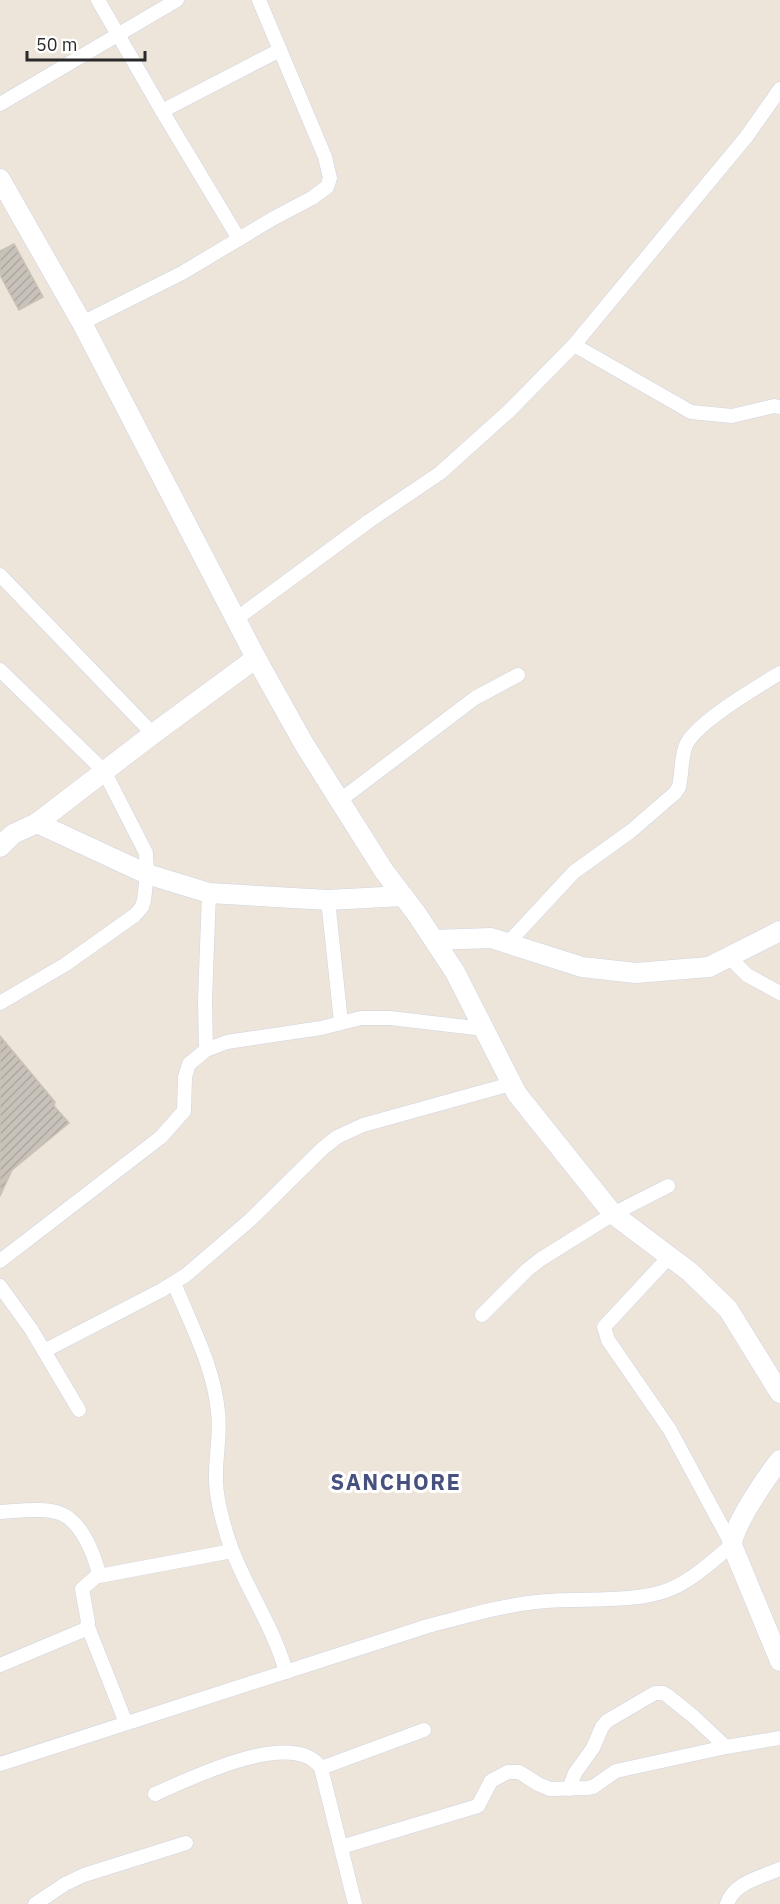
<svg xmlns="http://www.w3.org/2000/svg" width="780" height="1904" font-family="'IBM Plex Sans',sans-serif">
  <style>
    .building { fill: url(#building-hatch); stroke: #c8c1b4; stroke-width: 1.5 }
    .lines { fill: none; stroke-linecap: round; stroke-linejoin: round }
    .street-casing { stroke: #d0d3e3; stroke-width: 15 }
    .secondary-casing { stroke: #d0d3e3; stroke-width: 21 }
    .street { stroke: #fff; stroke-width: 14 }
    .secondary { stroke: #fff; stroke-width: 20 }
    .labels { text-anchor: middle; dominant-baseline: central; stroke-width: 6; stroke-linejoin: round; paint-order: stroke }
    .district-label { font-size: 22px; font-weight: bold; letter-spacing: 1.5px; fill: #47517d; stroke: #fff }
  </style>
  <defs>
    <pattern id="building-hatch" width="6" height="6" patternUnits="userSpaceOnUse" patternTransform="scale(1.5)"><rect width="6" height="6" fill="#c8c2ba"/><path d="M-1 1l2-2M0 6l6-6M5 7l2-2" fill="none" stroke="#aca7a0"/></pattern>
  </defs>
  <rect width="100%" height="100%" fill="#ede5da"/>
  <g class="building">
    <polygon points="14,244 43,297 19,310 0,275 0,251"/>
    <polygon points="0,1036 55,1102 54,1106 69,1123 12,1170 0,1196"/>
  </g>
  <g class="lines">
    <defs>
      <g id="street">
        <polyline points="98,0 162,111 239,239"/>
        <polyline points="0,104 177,0"/>
        <polyline points="162,111 280,50"/>
        <polyline points="82,323 182,273 274,218 312,198 327,187 330,178 325,157 259,0"/>
        <polyline points="574,345 691,412 732,416 774,406 780,407"/>
        <polyline points="0,575 153,734"/>
        <polyline points="236,619 369,521 440,473 508,412 574,345 747,136 780,89"/>
        <polyline points="0,670 104,771 146,853 147,874 144,900 142,907 135,915 66,964 0,1003"/>
        <polyline points="339,801 475,698 518,675"/>
        <polyline points="328,900 341,1022"/>
        <path d="M508,943L574,872L631,831L675,793L679,787C682,774 681,757 686,745C697,722 757,687 780,673"/>
        <polyline points="729,957 747,975 780,993"/>
        <polyline points="206,1050 205,1000 209,893"/>
        <polyline points="0,1261 161,1137 184,1111 185,1077 189,1064 206,1050 227,1042 321,1028 361,1018 390,1018 484,1029"/>
        <path d="M174,1283C191,1325 214,1367 218,1412C221,1435 215,1458 216,1480C216,1496 220,1511 224,1525C237,1576 272,1621 286,1672"/>
        <polyline points="0,1286 31,1329 79,1410"/>
        <polyline points="482,1315 527,1270 541,1259 613,1214 668,1186"/>
        <polyline points="44,1351 162,1290 186,1275 250,1220 322,1149 337,1137 363,1125 511,1084"/>
        <path d="M0,1512C17,1511 47,1507 62,1514C82,1523 94,1554 99,1574L82,1589L88,1622L86,1629L0,1665"/>
        <polyline points="99,1576 232,1551"/>
        <polyline points="88,1627 126,1723"/>
        <path d="M0,1764L428,1626C464,1617 499,1606 536,1602C576,1597 632,1604 668,1590C692,1581 712,1561 732,1545L670,1430L608,1340L604,1327L669,1257"/>
        <polyline points="321,1768 424,1730"/>
        <polyline points="569,1789 575,1773 593,1748 602,1727 607,1721 655,1693 663,1693 668,1696 694,1717 726,1747"/>
        <path d="M155,1794C189,1779 293,1727 321,1768L355,1904"/>
        <polyline points="341,1847 478,1806 491,1781 508,1772 519,1772 538,1784 550,1789 587,1788 593,1787 616,1771 726,1747 780,1738"/>
        <polyline points="35,1904 65,1884 84,1875 186,1843"/>
        <path d="M727,1904C733,1883 761,1877 780,1869"/>
      </g>
      <g id="secondary">
        <polyline points="0,179 82,323 256,658 304,744 384,871 416,913 455,972 517,1094 613,1214 690,1272 728,1309 780,1393"/>
        <polyline points="37,823 147,874 209,893 328,900 403,896"/>
        <polyline points="0,847 13,834 37,823 153,734 256,658"/>
        <polyline points="434,940 491,938 582,967 636,973 709,967 780,931"/>
        <path d="M780,1460C767,1476 733,1526 732,1545L780,1661"/>
      </g>
    </defs>
    <use href="#street" class="street-casing"/>
    <use href="#secondary" class="secondary-casing"/>
    <use href="#street" class="street"/>
    <use href="#secondary" class="secondary"/>
  </g>
  <g class="labels">
    <g class="district-label">
      <text x="396" y="1481">SANCHORE</text>
    </g>
  </g>
  <path d="M27 51v9h118v-9" fill="none" stroke="#292929" stroke-width="3"/>
  <text x="36" y="51" font-size="18" fill="#292929" stroke="#ffffff" stroke-width="4.5" paint-order="stroke">50 m</text>
</svg>
